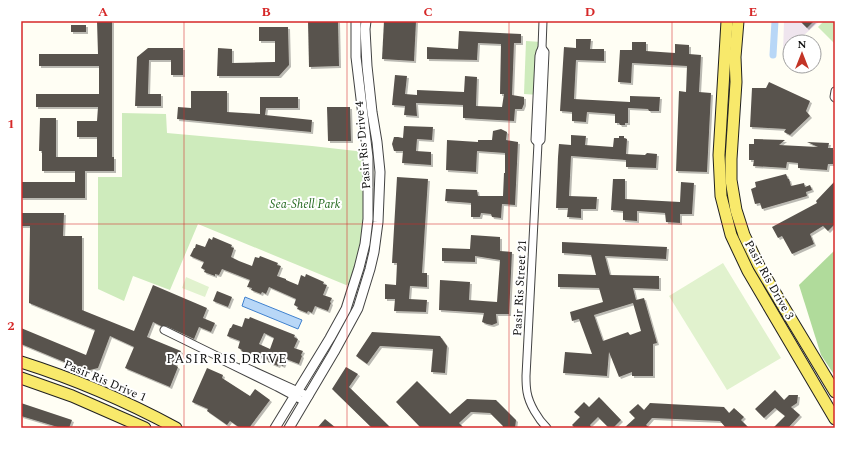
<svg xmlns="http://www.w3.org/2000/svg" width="856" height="449" font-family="Spectral,serif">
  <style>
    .industrial { fill: #efe5ee }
    .green { fill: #ceebbc }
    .forest { fill: #b0db9b }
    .pitch { fill: #e1f2ce }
    .water { fill: #b8d7f7; stroke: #3f81ce }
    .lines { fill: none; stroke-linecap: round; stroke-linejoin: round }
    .canal { stroke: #b8d7f7; stroke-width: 7 }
    .building { fill: #59534d; fill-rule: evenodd; filter: url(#shadow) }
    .minor-casing { stroke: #434343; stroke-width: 9 }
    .tertiary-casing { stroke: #434343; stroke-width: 11 }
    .primary-casing { stroke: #212121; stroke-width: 13 }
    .minor { stroke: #fff; stroke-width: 7 }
    .tertiary { stroke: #fff; stroke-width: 9 }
    .primary { stroke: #f8e96b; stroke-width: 11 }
    .grid { fill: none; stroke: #d62828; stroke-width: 1; stroke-opacity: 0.55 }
    .labels { text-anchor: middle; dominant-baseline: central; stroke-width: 4; stroke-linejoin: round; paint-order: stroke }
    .street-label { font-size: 12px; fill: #101010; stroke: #fff }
    .park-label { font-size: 12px; font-style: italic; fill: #246a1f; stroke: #fff }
    .neighbourhood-label { font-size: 13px; letter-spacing: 1px; fill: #101010; stroke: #fff }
    .neatline { fill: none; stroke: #d62828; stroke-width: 1.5 }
    .grid-label { font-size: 13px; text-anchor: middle; font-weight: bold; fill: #d62828 }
  </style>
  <defs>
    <filter id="shadow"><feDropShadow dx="2" dy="2" stdDeviation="0" flood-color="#0004"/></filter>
  </defs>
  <rect width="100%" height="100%" fill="#fffef4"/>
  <polygon class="industrial" points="784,21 820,21 796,42 790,42 790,48 783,54"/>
  <g class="green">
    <polygon points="824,21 835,21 835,44 818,27"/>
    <polygon points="526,41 542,42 540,95 524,94"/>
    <polygon points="122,113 166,114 167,133 312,146 365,152 365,205 362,236 352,283 346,285 198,224 170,290 133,276 124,301 98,289 98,177 122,177"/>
  </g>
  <polygon class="forest" points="835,250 835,376 821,355 799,285"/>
  <g class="pitch">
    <polygon points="723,263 781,358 727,390 669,296"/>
    <polygon points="186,277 209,287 205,297 182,288"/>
  </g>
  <polygon class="water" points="245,297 302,320 298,329 242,306"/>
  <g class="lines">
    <polyline class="canal" points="773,55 775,21"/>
  </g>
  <g class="building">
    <polygon points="97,21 112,21 112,157 114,157 114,171 85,171 85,198 21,198 21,182 75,182 75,171 42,171 42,151 39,151 40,118 56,118 56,157 97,157 97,137 77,137 77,121 97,121 98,107 36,107 36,94 99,94 99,66 39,66 39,54 98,54"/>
    <polygon points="308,21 338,21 339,66 309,67"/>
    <polygon points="384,21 416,21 414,61 382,59"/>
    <polygon points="800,21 814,21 807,28"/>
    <rect x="71" y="25" width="15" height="7"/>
    <polygon points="259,27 288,27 289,65 279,76 217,76 218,48 232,49 232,63 275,62 275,41 259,41"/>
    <polygon points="459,31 521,34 521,43 514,43 512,95 524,97 524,104 522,109 515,109 514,121 463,118 463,105 416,103 417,116 404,115 405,106 392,105 395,75 407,76 405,94 417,95 417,90 464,92 465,76 477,77 476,106 502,107 504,94 500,94 501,44 478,43 477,60 427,59 427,47 458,49"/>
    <polygon points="576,39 591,39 590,49 604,49 604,61 576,60 574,99 630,102 630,96 660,97 659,111 649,111 648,109 628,108 628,123 625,123 625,125 620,125 619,123 615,123 615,114 587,112 586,122 572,121 572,112 560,111 564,47 576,48"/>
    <polygon points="632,42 646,42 646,51 675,53 675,44 689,45 689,54 701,55 699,92 711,93 707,172 676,171 679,91 686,92 687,66 632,63 631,83 618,82 620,50 632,50"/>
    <polygon points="148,48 183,48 183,75 171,75 171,60 149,60 148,94 161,94 161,106 135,106 137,57"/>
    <polygon points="769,82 810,101 806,111 810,116 790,135 784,132 786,129 750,127 752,88 766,88"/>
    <polygon points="191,91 227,91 227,112 260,114 260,97 298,97 298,108 266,108 265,115 312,120 311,132 177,119 178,107 191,108"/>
    <polygon points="327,107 350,107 351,141 328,141"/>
    <polygon points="404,126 433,127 432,140 417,139 416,151 431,152 431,165 402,163 403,151 394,151 392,144 394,137 398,137 403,138"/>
    <polygon points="501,129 507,132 506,140 518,142 515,205 502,204 501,218 492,217 491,214 481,213 480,217 471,217 471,203 445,201 446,189 477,190 478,196 503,196 504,173 505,173 505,153 477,151 476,172 446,170 447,140 478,142 478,140 492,140 493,131"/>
    <polygon points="571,135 586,136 585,145 613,147 614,138 619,138 619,136 624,136 624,138 627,139 626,154 645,155 647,153 657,154 656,168 626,167 626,160 571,156 569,196 597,197 596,209 581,209 581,218 567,217 568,208 556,208 558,157 559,144 571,145"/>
    <polygon points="754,139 785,140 779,145 818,147 807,142 829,143 828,148 833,148 833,164 828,164 827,170 798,168 798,163 787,162 786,168 753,166 754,160 749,160 749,144 754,144"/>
    <polygon points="786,174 788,179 789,179 791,186 804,183 805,187 810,185 812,190 806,192 807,196 762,209 760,203 755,204 751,189 756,187 755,182"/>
    <polygon points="397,177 428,179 422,273 427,273 427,287 410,286 409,299 427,300 426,312 394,311 395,299 385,299 385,284 396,285 397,263 392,263"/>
    <polygon points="613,179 625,179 625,199 680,202 681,182 694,183 692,214 680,214 680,223 666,222 665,213 637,211 637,221 623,220 623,211 611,210"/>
    <polygon points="835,181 835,224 828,231 823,226 810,234 814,244 792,254 782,236 778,238 772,227 817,203 816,201"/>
    <polygon points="21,213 64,213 63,236 82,236 82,310 134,331 153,285 207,308 203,318 215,323 211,332 199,327 194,339 166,326 161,326 153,322 147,337 181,351 175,365 178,367 170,387 125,368 134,347 110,336 98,368 86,371 21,344 21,328 86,355 95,330 29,303 30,226 21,226"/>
    <polygon points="471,235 500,237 500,251 512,252 509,314 496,314 497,323 492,325 487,324 482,322 484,313 439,310 440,280 470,282 469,300 497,302 500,260 475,256 475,262 442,261 442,248 470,249"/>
    <polygon points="213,237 232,245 231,247 234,248 231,257 239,261 252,266 255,257 259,258 260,256 278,263 277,265 281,266 277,276 286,279 286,280 298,285 301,275 305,277 306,274 324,282 323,284 327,285 323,295 332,298 330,302 331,303 328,311 315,306 312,313 308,311 307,313 297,309 298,307 294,305 296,299 269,287 266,294 262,292 261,294 251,290 252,288 247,287 250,280 222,269 219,275 215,274 215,276 204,272 205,270 201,268 204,262 190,256 194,248 195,248 196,244 205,247 209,238 212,240"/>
    <path d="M562,242L667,247L666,259L605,256L610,275L659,276V289L633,288L636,300L644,298L657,343L653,344V376H632V372L619,377L609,352L607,376L563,373L565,352L592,354L579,319L572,321L570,312L603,302L599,288L558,287V274L596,275L591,255L562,253ZM633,303L641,331L630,335L628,332L603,341L594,315Z"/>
    <polygon points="217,291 232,297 228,307 213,301"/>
    <path d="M250,317L295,335L294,337L298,339L294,348L303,351L301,355L302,356L299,364L286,359L283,366L279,364L278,366L268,362L269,360L252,354L251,355L241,351L242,350L238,348L240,341L227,336L230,328H231L233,324L242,327L245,318L249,319ZM264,333L274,338L270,349L259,344Z"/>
    <polygon points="372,332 440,336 447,346 445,373 431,372 433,349 380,346 367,364 356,356"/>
    <polygon points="346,367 358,374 349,387 391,428 372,428 332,389"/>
    <polygon points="207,368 223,375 222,378 250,396 255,389 270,400 249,428 240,428 230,421 227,425 207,411 208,409 192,402"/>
    <polygon points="417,381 450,414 467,399 496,400 516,420 515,428 503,428 503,426 490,413 471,412 459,423 464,428 421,428 396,402"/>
    <polygon points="775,390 784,400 789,395 798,395 797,403 791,407 800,415 788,428 773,428 785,416 775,408 764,418 755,409"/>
    <polygon points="599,397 621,420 613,428 609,428 598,417 590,425 592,428 575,428 572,425 580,417 574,412 584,402 589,407"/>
    <polygon points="21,403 72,420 69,428 61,428 21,416"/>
    <polygon points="650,403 724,407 729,413 734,408 744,417 741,420 749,428 726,428 720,421 652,418 646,425 650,428 624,428 635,418 629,412 638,404 644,410"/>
    <polygon points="325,419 336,428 317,428"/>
  </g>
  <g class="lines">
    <defs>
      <g id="minor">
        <path d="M543,21L542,48L545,52L541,140L538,143L526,376C526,381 526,386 527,392C529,404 538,419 547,428"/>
        <polyline points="835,91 834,97 835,98"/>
        <polyline points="538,143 535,140 539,56 540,52 542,48"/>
        <polyline points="164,330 219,357 224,361 277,387 305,402"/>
        <polyline points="243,366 309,396"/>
      </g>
      <g id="tertiary">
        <polyline points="275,428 330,338 346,309 352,290 359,268 365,244 368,219 368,157 356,57 356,21"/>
        <polyline points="289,428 334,352 358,308 370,269 374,252 378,222 380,172 377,142 372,112 367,66 365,29 366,21"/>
      </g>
      <g id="primary">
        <polyline points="727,21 719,155 721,196 731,235 748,271 835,419"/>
        <polyline points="738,21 735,57 736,82 731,159 731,180 736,210 744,235 759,266 835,392"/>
        <path d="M21,362C75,379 126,401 176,428"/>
        <polyline points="21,378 72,396 145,428"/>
      </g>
    </defs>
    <use href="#minor" class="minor-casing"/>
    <use href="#tertiary" class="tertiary-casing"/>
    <use href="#primary" class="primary-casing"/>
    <use href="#minor" class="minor"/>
    <use href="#tertiary" class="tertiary"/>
    <use href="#primary" class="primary"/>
  </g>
  <path class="grid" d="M184,21V428M347,21V428M509,21V428M672,21V428M21,224H835"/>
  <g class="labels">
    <g class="street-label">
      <text transform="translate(363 145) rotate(-95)">Pasir Ris Drive 4</text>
      <text transform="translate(769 280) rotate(61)">Pasir Ris Drive 3</text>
      <text transform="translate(520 288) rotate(-87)">Pasir Ris Street 21</text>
      <text transform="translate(105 381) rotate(23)">Pasir Ris Drive 1</text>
    </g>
    <g class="park-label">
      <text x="305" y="204">Sea-Shell Park</text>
    </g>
    <g class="neighbourhood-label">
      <text x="227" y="359">PASIR RIS DRIVE</text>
    </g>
  </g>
  <rect width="856" height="449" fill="none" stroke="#ffffff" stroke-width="44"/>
  <g transform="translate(802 54)"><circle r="19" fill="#ffffff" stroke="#9f9f9f"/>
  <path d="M0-3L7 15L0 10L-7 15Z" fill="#c33426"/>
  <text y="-6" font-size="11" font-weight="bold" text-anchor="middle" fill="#101010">N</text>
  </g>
  <rect x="22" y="22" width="812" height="405" class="neatline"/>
  <g class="grid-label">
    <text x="103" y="16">A</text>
    <text x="266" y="16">B</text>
    <text x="428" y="16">C</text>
    <text x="590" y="16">D</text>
    <text x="753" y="16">E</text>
    <text x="11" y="128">1</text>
    <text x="11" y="330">2</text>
  </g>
</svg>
